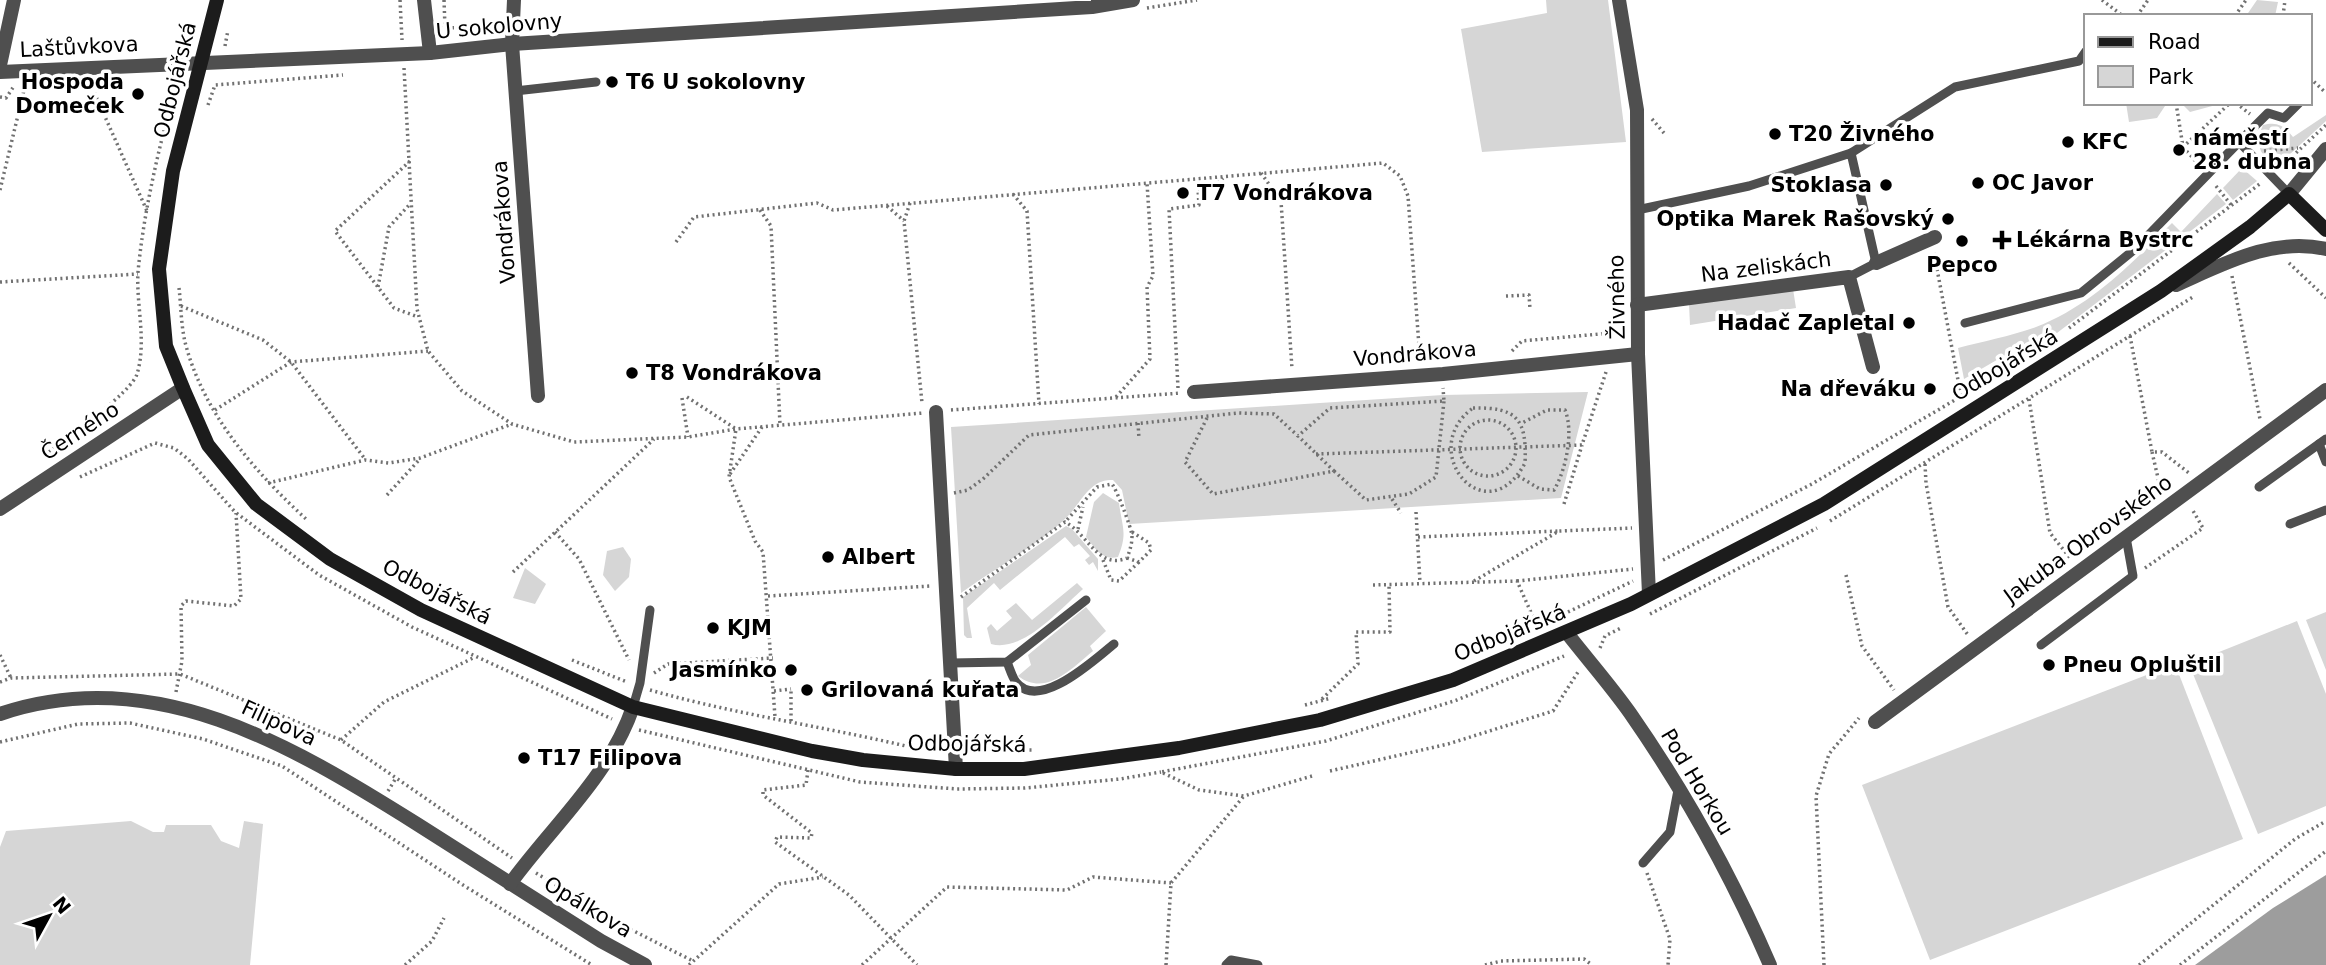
<svg xmlns="http://www.w3.org/2000/svg" width="2326" height="965" font-family="'DejaVu Sans',sans-serif">
  <style>
    .green { fill: #d6d6d6 }
    .water { fill: #9d9d9d }
    .lines { fill: none; stroke-linecap: round; stroke-linejoin: round }
    .path { stroke: #717171; stroke-width: 3.5; stroke-dasharray: 2 3.5; stroke-linecap: butt }
    .lane { stroke: #4f4f4f; stroke-width: 9 }
    .street { stroke: #4f4f4f; stroke-width: 14 }
    .secondary { stroke: #1c1c1c; stroke-width: 14 }
    .poi-dot { fill: #000; stroke: #fff; stroke-width: 2.5 }
    .labels { text-anchor: middle; dominant-baseline: central; stroke-width: 7; stroke-linejoin: round; paint-order: stroke }
    .street-label { font-size: 21px; fill: #000; stroke: #fff }
    .poi-label { font-size: 21px; font-weight: bold; fill: #000; stroke: #fff; text-anchor: start }
  </style>
  <rect width="100%" height="100%" fill="#fff"/>
  <g class="green">
    <polygon points="1546,0 1608,0 1626,142 1482,152 1461,29 1547,13"/>
    <polygon points="2257,0 2278,2 2275,16 2246,16"/>
    <polygon points="2126,103 2167,103 2157,118 2129,122"/>
    <polygon points="2181,103 2216,103 2216,105 2190,112"/>
    <path d="M2326,115V121L2275,168C2260,154 2254,144 2263,125C2278,121 2284,126 2293,137Z"/>
    <polygon points="2242,168 2257,181 2233,200 2223,188"/>
    <path d="M2217,194L2226,204L2057,333L2014,350L1964,379L1958,348C1984,341 2011,336 2036,327C2091,306 2132,263 2172,223L2181,232Z"/>
    <polygon points="1793,289 1796,308 1690,325 1689,304"/>
    <path d="M1588,392L1561,498L1129,524L1122,490L1113,480C1091,478 1081,502 1068,516C1044,541 991,571 961,593L951,427L1443,395Z"/>
    <path d="M1103,493L1119,503C1122,527 1128,533 1118,557C1102,561 1095,548 1086,537L1094,502Z"/>
    <polygon points="1066,526 1072,529 1098,559 1098,571 1093,562 1089,565 1085,560 1090,556 1079,544 1074,547 1065,537 1000,590 994,583 967,608 972,638 967,638 964,635 963,597"/>
    <polygon points="623,547 631,559 629,577 615,591 603,575 607,551"/>
    <polygon points="525,568 546,584 535,604 513,598"/>
    <path d="M1077,583L1083,589C1060,609 1023,653 991,644L987,628L991,624L997,631L1012,618L1006,611L1016,603L1032,620Z"/>
    <path d="M1086,607L1106,631L1090,646L1093,651C1071,669 1046,697 1018,676L1031,665L1028,655Z"/>
    <polygon points="2326,612 2326,670 2306,620"/>
    <polygon points="2297,621 2326,694 2326,806 2258,834 2189,664"/>
    <polygon points="2175,664 2243,839 1930,960 1862,785"/>
    <polygon points="131,821 153,832 164,832 166,825 211,825 221,841 239,848 244,821 263,824 250,965 0,965 0,847 6,831"/>
  </g>
  <polygon class="water" points="2326,875 2326,965 2195,965 2273,908"/>
  <g class="lines">
    <g class="path">
      <polyline points="400,0 402,40"/>
      <polyline points="444,0 445,27"/>
      <polyline points="2102,0 2123,16"/>
      <polyline points="1147,8 1197,0"/>
      <polyline points="2137,16 2148,0"/>
      <polyline points="2235,16 2246,0"/>
      <polyline points="2283,16 2285,0"/>
      <polyline points="441,28 496,27"/>
      <polyline points="225,46 228,30"/>
      <polyline points="404,68 417,309 428,351 462,391 512,424 574,442 688,437 736,429 923,413"/>
      <polyline points="2310,78 2326,93"/>
      <polyline points="90,83 147,211"/>
      <polyline points="0,97 6,98 14,86"/>
      <polyline points="2176,103 2183,147 2230,103"/>
      <polyline points="2236,103 2250,114"/>
      <polyline points="208,105 215,85 343,75"/>
      <polyline points="1652,119 1664,133"/>
      <polyline points="2183,147 2200,166"/>
      <polyline points="2264,151 2298,148"/>
      <polyline points="410,161 335,231 394,308 418,317"/>
      <polyline points="2284,164 2326,125"/>
      <polyline points="1261,173 1281,201 1292,369"/>
      <polyline points="2216,186 2232,206"/>
      <polyline points="0,190 25,86"/>
      <polyline points="1013,194 1027,211 1039,404"/>
      <polyline points="910,203 904,221 922,403"/>
      <polyline points="887,206 904,221"/>
      <polyline points="760,210 771,226 780,425"/>
      <polyline points="676,242 694,217 817,203 833,210 1383,163 1400,176 1408,196 1420,360"/>
      <polyline points="1934,253 1961,396"/>
      <polyline points="2289,263 2326,298"/>
      <polyline points="2232,276 2260,419"/>
      <polyline points="0,282 138,274"/>
      <polyline points="378,287 389,227 410,204"/>
      <path d="M179,288C181,305 181,325 185,342C203,413 254,471 306,519"/>
      <polyline points="1506,296 1529,295 1530,309"/>
      <polyline points="181,306 263,340 291,362 365,459"/>
      <polyline points="2069,328 2261,183"/>
      <polyline points="2130,336 2152,452 2162,452 2189,473"/>
      <polyline points="1512,351 1522,341 1622,332"/>
      <polyline points="1178,388 1169,209 1199,205 1198,189 1214,187 1223,178"/>
      <polyline points="687,397 736,429 729,477 755,541 763,552 775,717"/>
      <polyline points="1116,397 1150,359 1147,287 1153,276 1147,183"/>
      <polyline points="682,398 688,437"/>
      <polyline points="2029,399 2050,533 2071,559"/>
      <path d="M1473,408C1517,407 1527,419 1525,463C1486,536 1415,450 1473,408Z"/>
      <polyline points="215,410 291,362 428,351"/>
      <polyline points="951,410 1181,393"/>
      <polyline points="1207,418 1185,462 1213,494 1334,471 1299,437"/>
      <circle cx="1488" cy="448" r="28"/>
      <polyline points="1138,423 1139,439"/>
      <path d="M49,452C67,438 132,392 137,374C147,342 136,305 138,272C144,209 159,148 175,88L169,81"/>
      <polyline points="2152,452 2161,491"/>
      <polyline points="1316,454 1582,445 1606,372"/>
      <polyline points="1925,464 1926,483 1948,607 1968,635"/>
      <polyline points="1334,471 1366,500 1409,494 1436,477 1444,401"/>
      <polyline points="730,474 762,427"/>
      <path d="M1518,476L1540,489L1554,490C1566,470 1574,432 1565,410H1547L1522,423"/>
      <polyline points="80,477 155,443 174,448 188,459 235,512 319,575 412,627 612,719"/>
      <polyline points="268,483 365,460 389,463 420,458 512,424"/>
      <polyline points="954,493 968,490 983,479 1029,435 1238,413 1274,414 1298,436 1330,408 1444,401 1443,388"/>
      <polyline points="387,495 419,460"/>
      <polyline points="1392,499 1401,513"/>
      <polyline points="1564,504 1582,445"/>
      <polyline points="1416,512 1420,583"/>
      <polyline points="1830,521 2193,297"/>
      <polyline points="1078,529 1083,507"/>
      <polyline points="555,532 579,559 629,660"/>
      <polyline points="1418,537 1559,531"/>
      <polyline points="1127,558 1139,562 1151,550 1149,543 1132,532"/>
      <polyline points="1103,560 1111,580 1119,581 1139,562"/>
      <polyline points="1663,560 1812,484 1955,400"/>
      <polyline points="2145,568 2203,528 2192,509"/>
      <polyline points="513,572 654,439"/>
      <polyline points="1846,575 1862,646 1894,690"/>
      <polyline points="1474,581 1559,531 1632,528"/>
      <polyline points="1517,581 1633,569"/>
      <polyline points="1373,585 1517,581 1537,626"/>
      <polyline points="768,596 930,586"/>
      <path d="M961,597L1065,522C1088,534 1098,570 1127,558C1130,550 1132,544 1132,536C1132,529 1116,488 1112,484L1097,487L1065,522"/>
      <polyline points="1568,612 1633,581"/>
      <polyline points="1650,614 1817,528"/>
      <polyline points="1600,648 1605,636 1621,628"/>
      <polyline points="0,655 11,678"/>
      <polyline points="572,660 627,682"/>
      <polyline points="654,673 668,664 773,658"/>
      <polyline points="0,682 11,678 180,674 341,740 512,858"/>
      <path d="M650,690C734,714 821,726 906,746"/>
      <polyline points="774,691 791,689"/>
      <polyline points="176,692 182,661 181,606 186,601 234,606 241,599 236,513"/>
      <polyline points="1322,699 1358,664 1356,632 1390,632 1389,585"/>
      <polyline points="1305,705 1331,698"/>
      <polyline points="791,721 791,689"/>
      <polyline points="639,730 860,782 957,789 1025,788 1120,779 1161,772"/>
      <polyline points="341,740 384,702 475,657"/>
      <polyline points="0,742 78,724 130,723 203,739 282,766 463,885 592,965"/>
      <polyline points="310,744 316,730"/>
      <polyline points="969,750 1035,750"/>
      <polyline points="808,770 806,785 763,790 763,795 812,833 811,838 777,837 775,842 849,895 917,965"/>
      <polyline points="1330,771 1448,744 1553,711 1578,672"/>
      <polyline points="1312,776 1244,796 1199,790 1161,772 1326,741 1457,700 1564,656"/>
      <polyline points="388,791 396,778"/>
      <polyline points="536,873 618,923 693,961"/>
      <polyline points="1647,873 1670,939 1668,965"/>
      <polyline points="405,965 432,941 444,918"/>
      <polyline points="689,965 779,884 823,877"/>
      <polyline points="862,965 947,887 1067,890 1093,877 1171,883"/>
      <polyline points="1166,965 1171,883 1244,796"/>
      <polyline points="1485,965 1501,961 1584,959 1592,965"/>
      <polyline points="1824,965 1816,796 1829,754 1859,718"/>
      <polyline points="2139,965 2295,839 2326,821"/>
      <polyline points="2180,965 2326,851"/>
    </g>
    <g class="lane">
      <polyline points="515,91 596,82"/>
      <polyline points="2239,142 2268,113 2284,118 2299,103"/>
      <polyline points="1851,153 1955,87 2079,61 2086,51"/>
      <polyline points="1637,210 1749,186 1851,153 1876,263 1849,277"/>
      <polyline points="1965,323 2081,293 2135,249 2239,142 2289,194"/>
      <polyline points="2319,444 2326,462"/>
      <polyline points="2259,487 2326,439"/>
      <polyline points="2290,524 2326,510"/>
      <polyline points="2041,645 2133,576 2126,537"/>
      <path d="M1007,662C1010,669 1012,677 1016,682C1039,712 1095,659 1114,644"/>
      <polyline points="951,663 1007,662 1086,600"/>
      <polyline points="633,707 640,683 650,610"/>
      <polyline points="1643,863 1670,832 1678,790"/>
      <polyline points="1226,965 1231,960 1258,965"/>
    </g>
    <g class="street">
      <polyline points="424,0 430,53"/>
      <polyline points="514,0 512,44 538,396"/>
      <polyline points="1619,0 1637,110 1638,354 1649,594"/>
      <polyline points="0,65 14,0"/>
      <polyline points="0,72 430,53 512,44 1092,7 1133,0"/>
      <polyline points="2289,194 2326,149"/>
      <polyline points="1876,263 1935,237"/>
      <path d="M2176,285C2224,264 2272,237 2326,249"/>
      <polyline points="1637,305 1849,277 1873,367"/>
      <polyline points="1194,392 1443,374 1638,354"/>
      <polyline points="936,412 956,769"/>
      <polyline points="0,509 183,388"/>
      <path d="M1567,633C1588,660 1611,686 1630,713C1685,792 1732,877 1770,965"/>
      <path d="M0,714C153,662 291,745 417,824C478,863 539,902 601,941L645,965"/>
      <polyline points="1875,722 2326,390"/>
      <path d="M510,884C552,826 609,777 633,707"/>
    </g>
    <polyline class="secondary" points="217,0 173,171 159,269 166,346 183,388 208,445 256,504 330,559 421,610 633,707 812,751 863,760 956,769 1024,769 1179,748 1320,720 1453,680 1631,604 1824,504 2161,291 2250,227 2289,194 2326,230"/>
  </g>
  <g class="poi-dot">
    <circle cx="612" cy="82" r="7"/>
    <circle cx="138" cy="94" r="7"/>
    <circle cx="1775" cy="134" r="7"/>
    <circle cx="2068" cy="142" r="7"/>
    <circle cx="2179" cy="150" r="7"/>
    <circle cx="1978" cy="183" r="7"/>
    <circle cx="1886" cy="185" r="7"/>
    <circle cx="1183" cy="193" r="7"/>
    <circle cx="1948" cy="219" r="7"/>
    <path d="M1998.5 229.5h7v7h7v7h-7v7h-7v-7h-7v-7h7z"/>
    <circle cx="1962" cy="241" r="7"/>
    <circle cx="1909" cy="323" r="7"/>
    <circle cx="632" cy="373" r="7"/>
    <circle cx="1930" cy="389" r="7"/>
    <circle cx="828" cy="557" r="7"/>
    <circle cx="713" cy="628" r="7"/>
    <circle cx="2049" cy="665" r="7"/>
    <circle cx="791" cy="670" r="7"/>
    <circle cx="807" cy="690" r="7"/>
    <circle cx="524" cy="758" r="7"/>
  </g>
  <g class="labels">
    <g class="street-label">
      <text transform="translate(499 26) rotate(-5)">U sokolovny</text>
      <text transform="translate(79 47) rotate(-3)">Laštůvkova</text>
      <text transform="translate(175 80) rotate(-76)">Odbojářská</text>
      <text transform="translate(504 222) rotate(-94)">Vondrákova</text>
      <text transform="translate(1766 267) rotate(-7)">Na zeliskách</text>
      <text transform="translate(1617 297) rotate(-91)">Živného</text>
      <text transform="translate(1415 354) rotate(-5)">Vondrákova</text>
      <text transform="translate(2005 365) rotate(-31)">Odbojářská</text>
      <text transform="translate(80 431) rotate(-33)">Černého</text>
      <text transform="translate(2088 539) rotate(-36)">Jakuba Obrovského</text>
      <text transform="translate(437 592) rotate(27)">Odbojářská</text>
      <text transform="translate(1510 633) rotate(-22)">Odbojářská</text>
      <text transform="translate(279 723) rotate(25)">Filipova</text>
      <text transform="translate(967 744) rotate(1)">Odbojářská</text>
      <text transform="translate(1697 782) rotate(59)">Pod Horkou</text>
      <text transform="translate(588 907) rotate(31)">Opálkova</text>
    </g>
    <g class="poi-label">
      <text x="124" y="82" text-anchor="end">Hospoda<tspan x="124" dy="24">Domeček</tspan></text>
      <text x="626" y="82">T6 U sokolovny</text>
      <text x="1789" y="134">T20 Živného</text>
      <text x="2193" y="138">náměstí<tspan x="2193" dy="24">28. dubna</tspan></text>
      <text x="2082" y="142">KFC</text>
      <text x="1992" y="183">OC Javor</text>
      <text x="1872" y="185" text-anchor="end">Stoklasa</text>
      <text x="1197" y="193">T7 Vondrákova</text>
      <text x="1934" y="219" text-anchor="end">Optika Marek Rašovský</text>
      <text x="2016" y="240">Lékárna Bystrc</text>
      <text x="1962" y="265" text-anchor="middle">Pepco</text>
      <text x="1895" y="323" text-anchor="end">Hadač Zapletal</text>
      <text x="646" y="373">T8 Vondrákova</text>
      <text x="1916" y="389" text-anchor="end">Na dřeváku</text>
      <text x="842" y="557">Albert</text>
      <text x="727" y="628">KJM</text>
      <text x="2063" y="665">Pneu Opluštil</text>
      <text x="777" y="670" text-anchor="end">Jasmínko</text>
      <text x="821" y="690">Grilovaná kuřata</text>
      <text x="538" y="758">T17 Filipova</text>
    </g>
  </g>
  <rect x="2084" y="14" width="228" height="91" fill="#ffffff" stroke="#999999" stroke-width="2"/>
  <rect x="2098" y="37" width="35" height="10" fill="#1c1c1c" stroke="#999999" stroke-width="2"/>
  <text x="2148" y="49" font-size="21" fill="#000000">Road</text>
  <rect x="2098" y="66" width="35" height="21" fill="#d6d6d6" stroke="#999999" stroke-width="2"/>
  <text x="2148" y="84" font-size="21" fill="#000000">Park</text>
  <g transform="translate(49 916) rotate(50)" stroke="#ffffff" stroke-width="5" paint-order="stroke">
  <path d="M0-5L12 26L0 18L-12 26Z" fill="#000000"/>
  <text y="-10" font-size="19" font-weight="bold" text-anchor="middle" fill="#000000">N</text>
  </g>
</svg>
